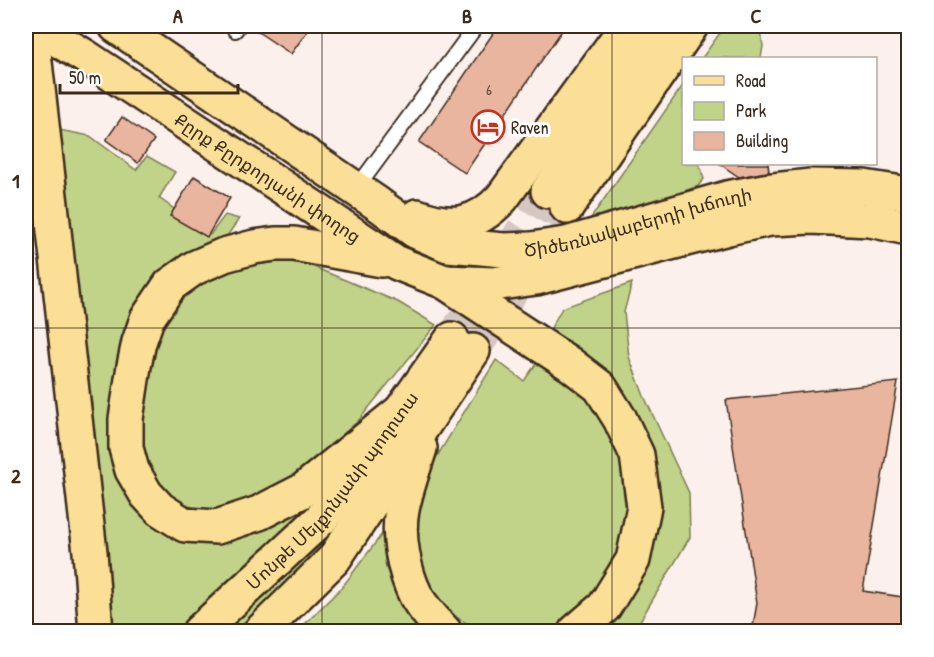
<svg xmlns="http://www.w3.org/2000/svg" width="934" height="657" font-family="'Patrick Hand','Noto Sans Armenian',sans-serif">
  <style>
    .green { fill: #c0d388; stroke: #7e7e53; stroke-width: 1.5 }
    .building { fill: #eab59e; stroke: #3b2a1e; stroke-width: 1.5 }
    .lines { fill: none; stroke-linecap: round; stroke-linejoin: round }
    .primary-tunnel { stroke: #d5c8c3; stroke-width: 33; stroke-dasharray: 33 16; stroke-linecap: butt }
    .lane-casing { stroke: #3b2a1e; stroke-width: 18 }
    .primary-casing { stroke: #3b2a1e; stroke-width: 38 }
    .lane { stroke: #fff; stroke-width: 14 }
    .primary { stroke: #fbdf96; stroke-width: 33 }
    .grid { fill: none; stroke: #3b2a1e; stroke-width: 1.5; stroke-opacity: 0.55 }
    .labels { text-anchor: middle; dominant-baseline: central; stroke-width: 6; stroke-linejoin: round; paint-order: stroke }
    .number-label { font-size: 15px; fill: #674d3e }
    .poi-label { font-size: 18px; fill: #3b2a1e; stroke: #fff; text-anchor: start }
    .street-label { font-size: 18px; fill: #3b2a1e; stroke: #fff }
    .neatline { fill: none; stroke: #3b2a1e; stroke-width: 2 }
    .grid-label { font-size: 20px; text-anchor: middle; font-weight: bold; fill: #3b2a1e }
  </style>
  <rect width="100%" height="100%" fill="#fbf0ec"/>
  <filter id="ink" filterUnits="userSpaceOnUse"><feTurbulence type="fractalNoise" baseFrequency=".0167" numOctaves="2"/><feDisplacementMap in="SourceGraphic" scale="12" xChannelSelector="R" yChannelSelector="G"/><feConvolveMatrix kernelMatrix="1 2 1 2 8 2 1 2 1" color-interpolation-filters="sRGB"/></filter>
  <g filter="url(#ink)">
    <g class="green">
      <polygon points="725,26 760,26 763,46 761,58 702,58"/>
      <polygon points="683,85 684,164 699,164 704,179 698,186 682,192 611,217 593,220 591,218"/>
      <polygon points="59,130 90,136 136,170 147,156 175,172 159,198 210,235 225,215 239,219 227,236 184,256 113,414 180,537 330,480 244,577 183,631 106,631"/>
      <polygon points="287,256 398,302 436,325 358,421 307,466 255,505 227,513 200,511 168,496 146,470 135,420 150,346 165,314 190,287 218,268"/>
      <polygon points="632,283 624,312 629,357 644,396 689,493 690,537 634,631 598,631 613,620 632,595 647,558 660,499 651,456 635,416 619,383 591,358 548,333 562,308"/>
      <polygon points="496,360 524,381 538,361 584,392 610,426 629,475 629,524 613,569 588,602 559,625 539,631 482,631 446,612 421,576 411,514 420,484"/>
      <polygon points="354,510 266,613 244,631 219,632"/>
      <polygon points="382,534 386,568 400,600 424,631 297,632 343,586"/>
    </g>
    <g class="building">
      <polygon points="249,26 311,26 291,54"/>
      <polygon points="498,26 565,26 465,173 419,142"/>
      <polygon points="122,117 154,140 138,163 106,140"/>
      <polygon points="720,164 768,164 769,172 739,177"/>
      <polygon points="194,176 230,198 207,237 170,216"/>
      <polygon points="898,382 863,591 909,598 909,632 752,632 757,603 726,400"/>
    </g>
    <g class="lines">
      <g class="primary-tunnel">
        <polyline points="452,339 548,191"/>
        <polyline points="473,351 567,207"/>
      </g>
      <defs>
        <g id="lane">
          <polyline points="235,30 238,26"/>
          <polyline points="356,189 476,26"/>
        </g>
        <g id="primary">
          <path id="s1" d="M35,26L86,57L397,263L445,282L570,364L600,387L620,419L637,455L644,507L633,560L604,607L575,632"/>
          <path id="s2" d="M116,26L378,204L415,231L448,245L504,250L531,249L566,244L727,198L764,191L811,186L864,187L908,194"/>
          <polyline points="26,37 34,53 90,552 96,632"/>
          <polyline points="548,191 659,26"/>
          <polyline points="567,207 691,26"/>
          <path d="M417,216C452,229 476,226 502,198L627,26"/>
          <polyline points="382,260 294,244 275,244 254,247 224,255 194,268 170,285 147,319 139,342 134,366 126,419 126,448 132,470 146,494 160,509 185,525 217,527 259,513 302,491 401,411"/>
          <polyline points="445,282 493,284 536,278 728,228 770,219 811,217 870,220 908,228"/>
          <path d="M420,448C414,468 406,489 402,510C397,536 404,572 416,596C423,609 435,621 445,632"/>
          <path id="s3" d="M199,632L321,519L401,411L452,339"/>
          <polyline points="260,632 334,559 473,351"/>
        </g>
      </defs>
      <use href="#lane" class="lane-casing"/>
      <use href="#primary" class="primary-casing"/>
      <use href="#lane" class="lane"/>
      <use href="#primary" class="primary"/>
    </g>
  </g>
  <path class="grid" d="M322,26V632M612,26V632M26,328H908"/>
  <defs>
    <symbol id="hotel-ring" viewBox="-11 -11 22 22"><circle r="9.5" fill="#fff" stroke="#c8321e" stroke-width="1.5"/><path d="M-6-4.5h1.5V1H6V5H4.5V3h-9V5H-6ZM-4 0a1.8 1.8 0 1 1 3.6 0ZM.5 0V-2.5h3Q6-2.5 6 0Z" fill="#c8321e"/></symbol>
  </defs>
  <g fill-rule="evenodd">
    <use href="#hotel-ring" x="469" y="108" width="38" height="38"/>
  </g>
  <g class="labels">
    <g class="number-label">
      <text x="489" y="89">6</text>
    </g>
    <g class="poi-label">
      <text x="511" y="127">Raven</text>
    </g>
    <g class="street-label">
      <text stroke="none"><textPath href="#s1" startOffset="278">Քըրք Քըրքորյանի փողոց</textPath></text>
      <text stroke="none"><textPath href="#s2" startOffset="592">Ծիծեռնակաբերդի խճուղի</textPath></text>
      <text stroke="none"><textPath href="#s3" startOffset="195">Մոնթե Մելքոնյանի պողոտա</textPath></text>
    </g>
  </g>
  <rect width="934" height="657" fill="none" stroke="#fff" stroke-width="66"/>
  <rect x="682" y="57" width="195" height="108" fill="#ffffff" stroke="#b1aaa5" stroke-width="1.5"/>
  <rect x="694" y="76" width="30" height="9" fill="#fbdf96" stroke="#b1aaa5" stroke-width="1.5"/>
  <text x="736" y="87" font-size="18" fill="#3b2a1e">Road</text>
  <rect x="694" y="102" width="30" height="18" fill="#c0d388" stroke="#b1aaa5" stroke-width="1.5"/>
  <text x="736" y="117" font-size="18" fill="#3b2a1e">Park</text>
  <rect x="694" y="132" width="30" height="18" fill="#eab59e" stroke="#b1aaa5" stroke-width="1.5"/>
  <text x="736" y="147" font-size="18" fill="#3b2a1e">Building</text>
  <path d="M60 84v9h178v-9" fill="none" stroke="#3b2a1e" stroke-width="3"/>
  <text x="69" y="84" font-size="18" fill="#3b2a1e" stroke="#ffffff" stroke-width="4.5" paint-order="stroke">50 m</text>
  <rect x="33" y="33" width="868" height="591" class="neatline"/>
  <g class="grid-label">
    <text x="178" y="23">A</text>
    <text x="467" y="23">B</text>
    <text x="756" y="23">C</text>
    <text x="16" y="188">1</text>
    <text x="16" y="483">2</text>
  </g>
</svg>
